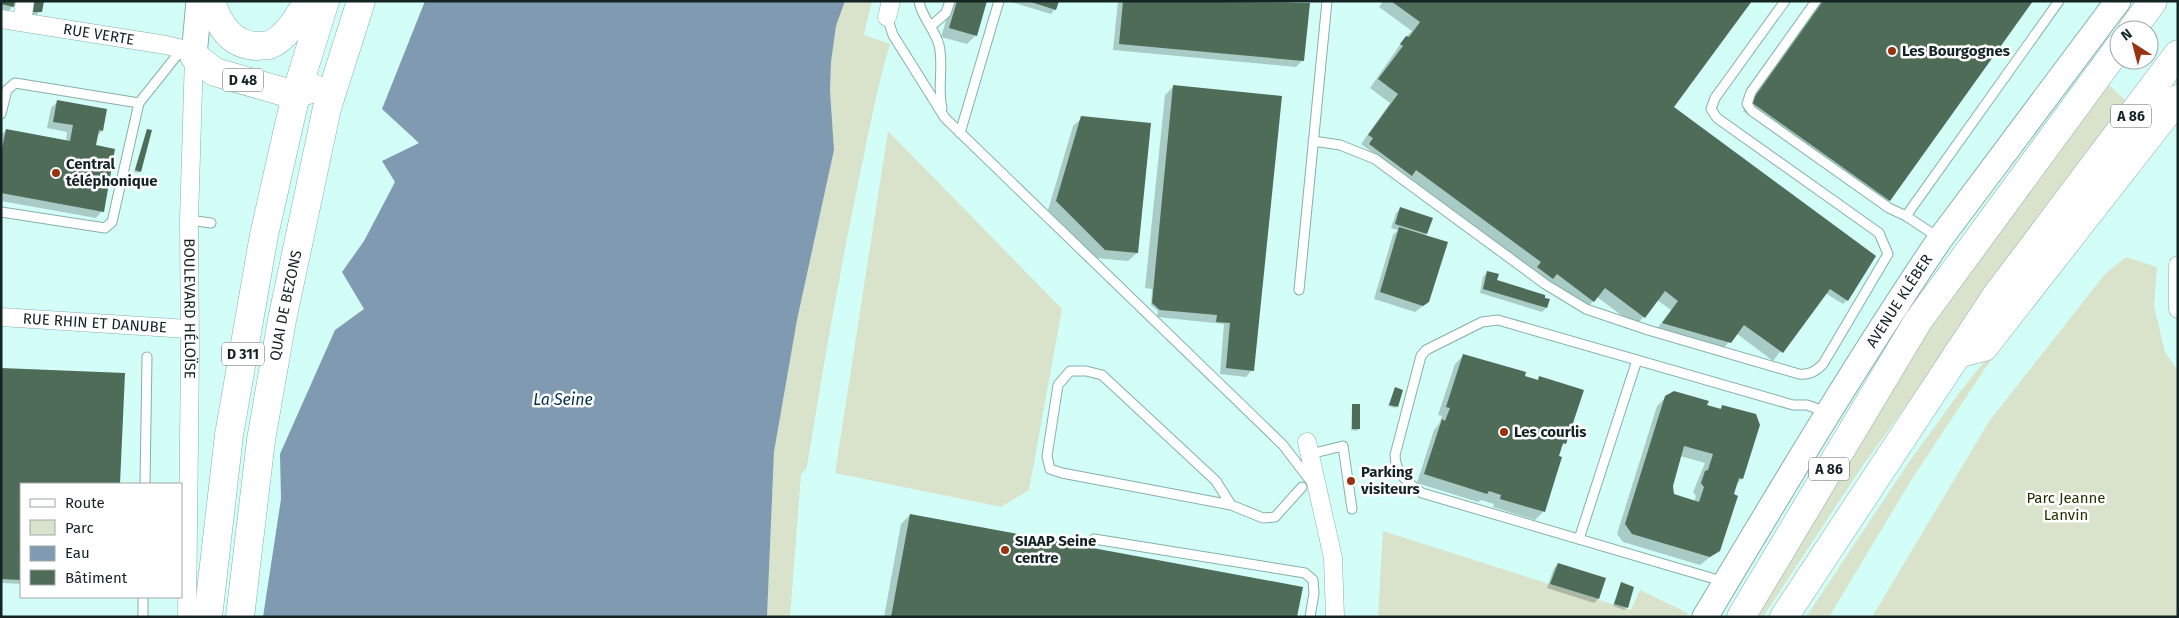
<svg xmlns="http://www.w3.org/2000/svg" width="2179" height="618" font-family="'Fira Sans',sans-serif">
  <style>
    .green { fill: #d9e3cc }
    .water { fill: #809bb1 }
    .shadow { fill: #0003; fill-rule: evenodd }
    .building { fill: #4f6c59; fill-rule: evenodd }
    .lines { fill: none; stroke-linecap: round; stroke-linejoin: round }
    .lane-casing { stroke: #86b0aa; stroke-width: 11 }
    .street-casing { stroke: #86b0aa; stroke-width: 19 }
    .secondary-casing { stroke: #86b0aa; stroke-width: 27 }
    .primary-casing { stroke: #86b0aa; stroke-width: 29 }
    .highway-casing { stroke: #86b0aa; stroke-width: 29 }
    .lane { stroke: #fff; stroke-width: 9 }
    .street { stroke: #fff; stroke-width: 18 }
    .secondary { stroke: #fff; stroke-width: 25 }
    .primary { stroke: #fff; stroke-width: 28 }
    .highway { stroke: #fff; stroke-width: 28 }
    .poi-dot { fill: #99320e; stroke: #fff; stroke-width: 2 }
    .labels { text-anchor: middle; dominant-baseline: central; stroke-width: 5; stroke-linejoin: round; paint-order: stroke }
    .shield { fill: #fff; stroke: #5a6664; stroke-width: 1 }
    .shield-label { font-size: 14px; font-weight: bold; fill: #132422 }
    .street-label { font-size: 15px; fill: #132422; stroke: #fff }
    .poi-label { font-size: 15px; font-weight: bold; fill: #132422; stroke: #fff; text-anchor: start }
    .park-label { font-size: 15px; fill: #243301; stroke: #fff }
    .water-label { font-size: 16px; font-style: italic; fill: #002f4f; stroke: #fff }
  </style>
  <rect width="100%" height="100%" fill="#d2fef7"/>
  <g class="green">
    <path d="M845,1H872L864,35L890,44C876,91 867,141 857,189C838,281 822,374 807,467L801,474L790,617H767L774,452L797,320L834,150L830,90L831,62L836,26Z"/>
    <polygon points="2109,85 2125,100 1859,471 1763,617 1755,617 1956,284"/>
    <polygon points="888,131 1062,309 1029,490 1001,507 835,473"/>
    <polygon points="2126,257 2157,267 2154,306 2165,352 2178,371 2178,617 1872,617 1990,420 2105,274"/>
    <polygon points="2051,284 1984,370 1912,479 1829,617 1806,617 1909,462 1959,393 2046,285"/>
    <polygon points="1383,531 1631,610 1640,590 1688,613 1686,617 1378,617"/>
  </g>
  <polygon class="water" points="425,1 845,1 836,26 831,62 830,90 834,150 797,320 774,452 767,617 263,617 281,499 280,454 335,330 364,309 342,272 364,241 395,182 382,161 419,143 382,109"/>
  <g class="shadow">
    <polygon points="1,1 13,6 7,13 1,12"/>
    <polygon points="30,1 41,11 36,15 28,15"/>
    <polygon points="952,1 985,1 975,36 967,44 941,37"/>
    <polygon points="1008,1 1057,1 1055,9 1051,14"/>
    <polygon points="1118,1 1274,1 1308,4 1303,60 1296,67 1113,50"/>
    <polygon points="1383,1 1751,1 1672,107 1847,300 1843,304 1825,293 1773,361 1736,333 1723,349 1656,330 1671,310 1657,300 1636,326 1597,297 1585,310 1361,144 1390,103 1370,88 1404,39 1412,31 1379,7"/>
    <polygon points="1822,1 2031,1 1890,200 1881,208 1743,111"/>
    <polygon points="1174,86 1252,370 1246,377 1220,374 1224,324 1157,317 1158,311 1151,305 1152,289 1145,288 1165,95"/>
    <polygon points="57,102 102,131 97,136 95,146 102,211 96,218 1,201 1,135 6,130 66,141 67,132 47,128 51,108"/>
    <polygon points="1082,118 1137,253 1128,261 1096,258 1048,210 1073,126"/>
    <polygon points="147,130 140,171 138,173 134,172"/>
    <polygon points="1400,209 1426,234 1424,236 1428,302 1415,312 1374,299 1393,235 1398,230 1391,228 1396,213"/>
    <polygon points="1487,272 1496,281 1546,308 1542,312 1480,293 1483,277"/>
    <polygon points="1464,355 1523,377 1537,381 1540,378 1565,443 1560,448 1557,457 1560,458 1543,512 1535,520 1493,507 1494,504 1481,500 1478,502 1417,483 1434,430 1439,424 1442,416 1438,415 1455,364"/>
    <polygon points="1,369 124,374 118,484 21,484 21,584 1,583"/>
    <polygon points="1395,389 1396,406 1395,408 1388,406"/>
    <path d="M1666,397L1719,410L1723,406L1742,478L1735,486L1719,550L1700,565L1623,542L1617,534L1657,406ZM1680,456L1705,463L1693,492L1696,496L1694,502L1673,495L1672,486Z"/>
    <polygon points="1352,405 1359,429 1357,431 1351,430"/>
    <polygon points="910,515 1296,617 884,617 901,524"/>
    <polygon points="1558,564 1598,599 1594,603 1547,588 1554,568"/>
    <polygon points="1621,584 1633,587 1625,610 1613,606"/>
  </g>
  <g class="building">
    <polygon points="1,1 15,1 14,7 1,4"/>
    <polygon points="33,1 44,1 42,12 31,12"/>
    <polygon points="957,1 987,1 977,36 949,28"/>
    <polygon points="1028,1 1059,1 1056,10"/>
    <polygon points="1123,1 1310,3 1304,61 1119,44"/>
    <polygon points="1391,1 1752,1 1674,107 1876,256 1848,301 1830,289 1783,353 1744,325 1731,343 1662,323 1678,301 1665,291 1645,318 1605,288 1594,302 1557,274 1553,279 1537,267 1541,262 1416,170 1412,176 1369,144 1373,138 1368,135 1398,94 1378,79 1403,46 1400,44 1406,36 1409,37 1420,22"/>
    <polygon points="1823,1 2033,1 1890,201 1751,102"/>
    <polygon points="1173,85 1282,96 1254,371 1226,368 1230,323 1216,322 1217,315 1160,310 1152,303"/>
    <polygon points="57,100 107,109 103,131 99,130 96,145 115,149 104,212 1,193 1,153 6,129 70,141 73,125 53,122"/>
    <polygon points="1081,116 1151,123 1138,253 1105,250 1056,201"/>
    <polygon points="147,129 152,130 141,172 135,170"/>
    <polygon points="1400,207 1433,218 1427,234 1395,224"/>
    <polygon points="1399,227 1448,242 1429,302 1423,306 1380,292"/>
    <polygon points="1487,271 1499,274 1497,280 1545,295 1545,298 1550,299 1547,308 1483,289"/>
    <polygon points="1463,354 1526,372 1525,376 1538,380 1539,376 1584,390 1566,444 1563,443 1559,456 1562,457 1545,512 1500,499 1501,495 1489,491 1487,494 1424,474 1442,419 1445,421 1450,408 1446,407"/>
    <polygon points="1,368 125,373 120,484 21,484 21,580 1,579"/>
    <polygon points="1395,387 1403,390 1398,407 1389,405"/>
    <path d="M1674,391L1709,401L1707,405L1721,409L1722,405L1756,414L1760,425L1743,479L1739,478L1734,494L1738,496L1720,551L1710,557L1632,534L1625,524L1665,396ZM1684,446L1713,454L1708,470L1705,471L1701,483L1704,487L1699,502L1674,494L1673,486Z"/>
    <rect x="1352" y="404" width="8" height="25"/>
    <polygon points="910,514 1303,587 1297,617 891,617"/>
    <polygon points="1558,563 1606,578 1599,599 1550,584"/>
    <polygon points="1621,582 1634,587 1628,608 1614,604"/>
  </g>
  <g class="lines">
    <defs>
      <g id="lane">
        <path d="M919,1C921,17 935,29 939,45C944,66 937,87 942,108"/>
        <polyline points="1816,1 1751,92 1747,104 1752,111 1889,208 1906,216 2059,1"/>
        <polyline points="887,17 893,35 945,118 1283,445 1312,483"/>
        <polyline points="931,26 946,13 950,1"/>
        <polyline points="1,114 7,90 15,83 139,103"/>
        <polyline points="960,133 999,1"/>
        <path d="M1313,141L1340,145L1375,159L1545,284L1586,309L1648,330L1799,374C1809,375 1815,372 1823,364L1888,254L1879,233L1717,118L1711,109L1715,98L1785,1"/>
        <polyline points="1,212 105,228 112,222 139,103 182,49"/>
        <polyline points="1906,216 1939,238"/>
        <polyline points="189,220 211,223"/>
        <polyline points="1299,290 1327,1"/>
        <polyline points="1310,454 1343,446 1352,509"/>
        <polyline points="145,484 147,357"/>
        <polyline points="1231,505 1216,481 1102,375 1086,371 1070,371 1058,385 1047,456 1050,469 1062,473 1231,505 1263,518 1275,517 1302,487"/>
        <polyline points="1094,539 1305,573 1313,580 1314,593 1310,617"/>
        <polyline points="1579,539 1637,360"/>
        <path d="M1725,582L1422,493C1409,484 1395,473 1395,455L1421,356L1426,350L1482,322L1498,320L1793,405H1807L1826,412"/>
        <polyline points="143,617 143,597"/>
      </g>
      <g id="street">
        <polyline points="887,17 891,1"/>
        <path id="s1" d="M1,19L166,45L182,49L194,56L189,220L190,354L187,617"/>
        <polyline points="22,22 25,1"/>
        <polyline points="2178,265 2178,309"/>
        <path id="s2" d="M1,317L188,329"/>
        <polyline points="1307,442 1333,558 1335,617"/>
      </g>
      <g id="secondary">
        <polyline points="194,56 199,1"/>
        <path id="s3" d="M1705,617C1781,490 1857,362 1940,239L2118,1"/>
      </g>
      <g id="primary">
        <path d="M211,1C218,24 231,46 258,46C261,45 266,46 269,45C287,38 299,16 308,1"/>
        <polyline points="194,56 215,72 281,91 296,94 313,88"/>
        <polyline points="208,617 229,435 264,235 296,94 325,1"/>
        <path id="s4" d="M240,617L261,440L282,320L327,108L361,1"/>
      </g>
      <g id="highway">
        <polyline points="2132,30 2153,1"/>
        <polyline points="1957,354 1984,347 2178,99"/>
        <polyline points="1741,617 1918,321 2119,47"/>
        <polyline points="1784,617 1996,296 2178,54"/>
      </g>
    </defs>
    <use href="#lane" class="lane-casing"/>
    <use href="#street" class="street-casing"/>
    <use href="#secondary" class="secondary-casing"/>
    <use href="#primary" class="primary-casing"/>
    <use href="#highway" class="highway-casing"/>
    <use href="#lane" class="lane"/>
    <use href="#street" class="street"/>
    <use href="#secondary" class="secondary"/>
    <use href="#primary" class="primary"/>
    <use href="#highway" class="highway"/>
  </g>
  <g class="poi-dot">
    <circle cx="1892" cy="51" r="5"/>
    <circle cx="56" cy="173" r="5"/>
    <circle cx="1504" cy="432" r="5"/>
    <circle cx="1351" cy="481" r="5"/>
    <circle cx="1005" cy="550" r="5"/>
  </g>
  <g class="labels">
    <g class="shield">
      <rect x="223" y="68.5" width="40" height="23" rx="4"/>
      <rect x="2111" y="104.5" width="40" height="23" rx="4"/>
      <rect x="222" y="342.5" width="42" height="23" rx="4"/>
      <rect x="1809" y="457.5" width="40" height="23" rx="4"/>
    </g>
    <g class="shield-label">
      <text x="243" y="80">D 48</text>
      <text x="2131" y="116">A 86</text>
      <text x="243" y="354">D 311</text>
      <text x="1829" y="469">A 86</text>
    </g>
    <g class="street-label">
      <text stroke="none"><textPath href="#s1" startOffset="99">RUE VERTE</textPath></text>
      <text stroke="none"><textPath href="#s3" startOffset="371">AVENUE KLÉBER</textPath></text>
      <text stroke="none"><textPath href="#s4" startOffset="315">QUAI DE BEZONS</textPath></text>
      <text stroke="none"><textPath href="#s1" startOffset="450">BOULEVARD HÉLOÏSE</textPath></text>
      <text stroke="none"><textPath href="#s2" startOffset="94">RUE RHIN ET DANUBE</textPath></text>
    </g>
    <g class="poi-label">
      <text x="1902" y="51">Les Bourgognes</text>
      <text x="66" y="164">Central<tspan x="66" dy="17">téléphonique</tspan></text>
      <text x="1514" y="432">Les courlis</text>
      <text x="1361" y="472">Parking<tspan x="1361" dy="17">visiteurs</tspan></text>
      <text x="1015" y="541">SIAAP Seine<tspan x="1015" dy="17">centre</tspan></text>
    </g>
    <g class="park-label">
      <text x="2066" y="498">Parc Jeanne<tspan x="2066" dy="17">Lanvin</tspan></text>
    </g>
    <g class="water-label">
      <text x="563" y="399">La Seine</text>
    </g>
  </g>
  <rect width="2179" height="618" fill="none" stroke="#132422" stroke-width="5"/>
  <rect x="20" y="483" width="162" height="115" fill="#ffffff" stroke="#a1a7a7"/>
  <rect x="30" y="499" width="25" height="8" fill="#ffffff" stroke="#a1a7a7"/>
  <text x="65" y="508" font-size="15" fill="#132422">Route</text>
  <rect x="30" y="520" width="25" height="15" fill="#d9e3cc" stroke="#a1a7a7"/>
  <text x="65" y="533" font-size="15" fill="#132422">Parc</text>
  <rect x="30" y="546" width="25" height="15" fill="#809bb1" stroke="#a1a7a7"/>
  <text x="65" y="558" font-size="15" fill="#132422">Eau</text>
  <rect x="30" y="570" width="25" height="15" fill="#4f6c59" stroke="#a1a7a7"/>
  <text x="65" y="583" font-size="15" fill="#132422">Bâtiment</text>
  <g transform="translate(2134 45) rotate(324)"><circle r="24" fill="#ffffff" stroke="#a1a7a7"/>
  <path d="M0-4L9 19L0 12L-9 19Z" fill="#99320e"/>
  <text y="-8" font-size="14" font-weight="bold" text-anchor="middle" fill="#132422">N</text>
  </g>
</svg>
